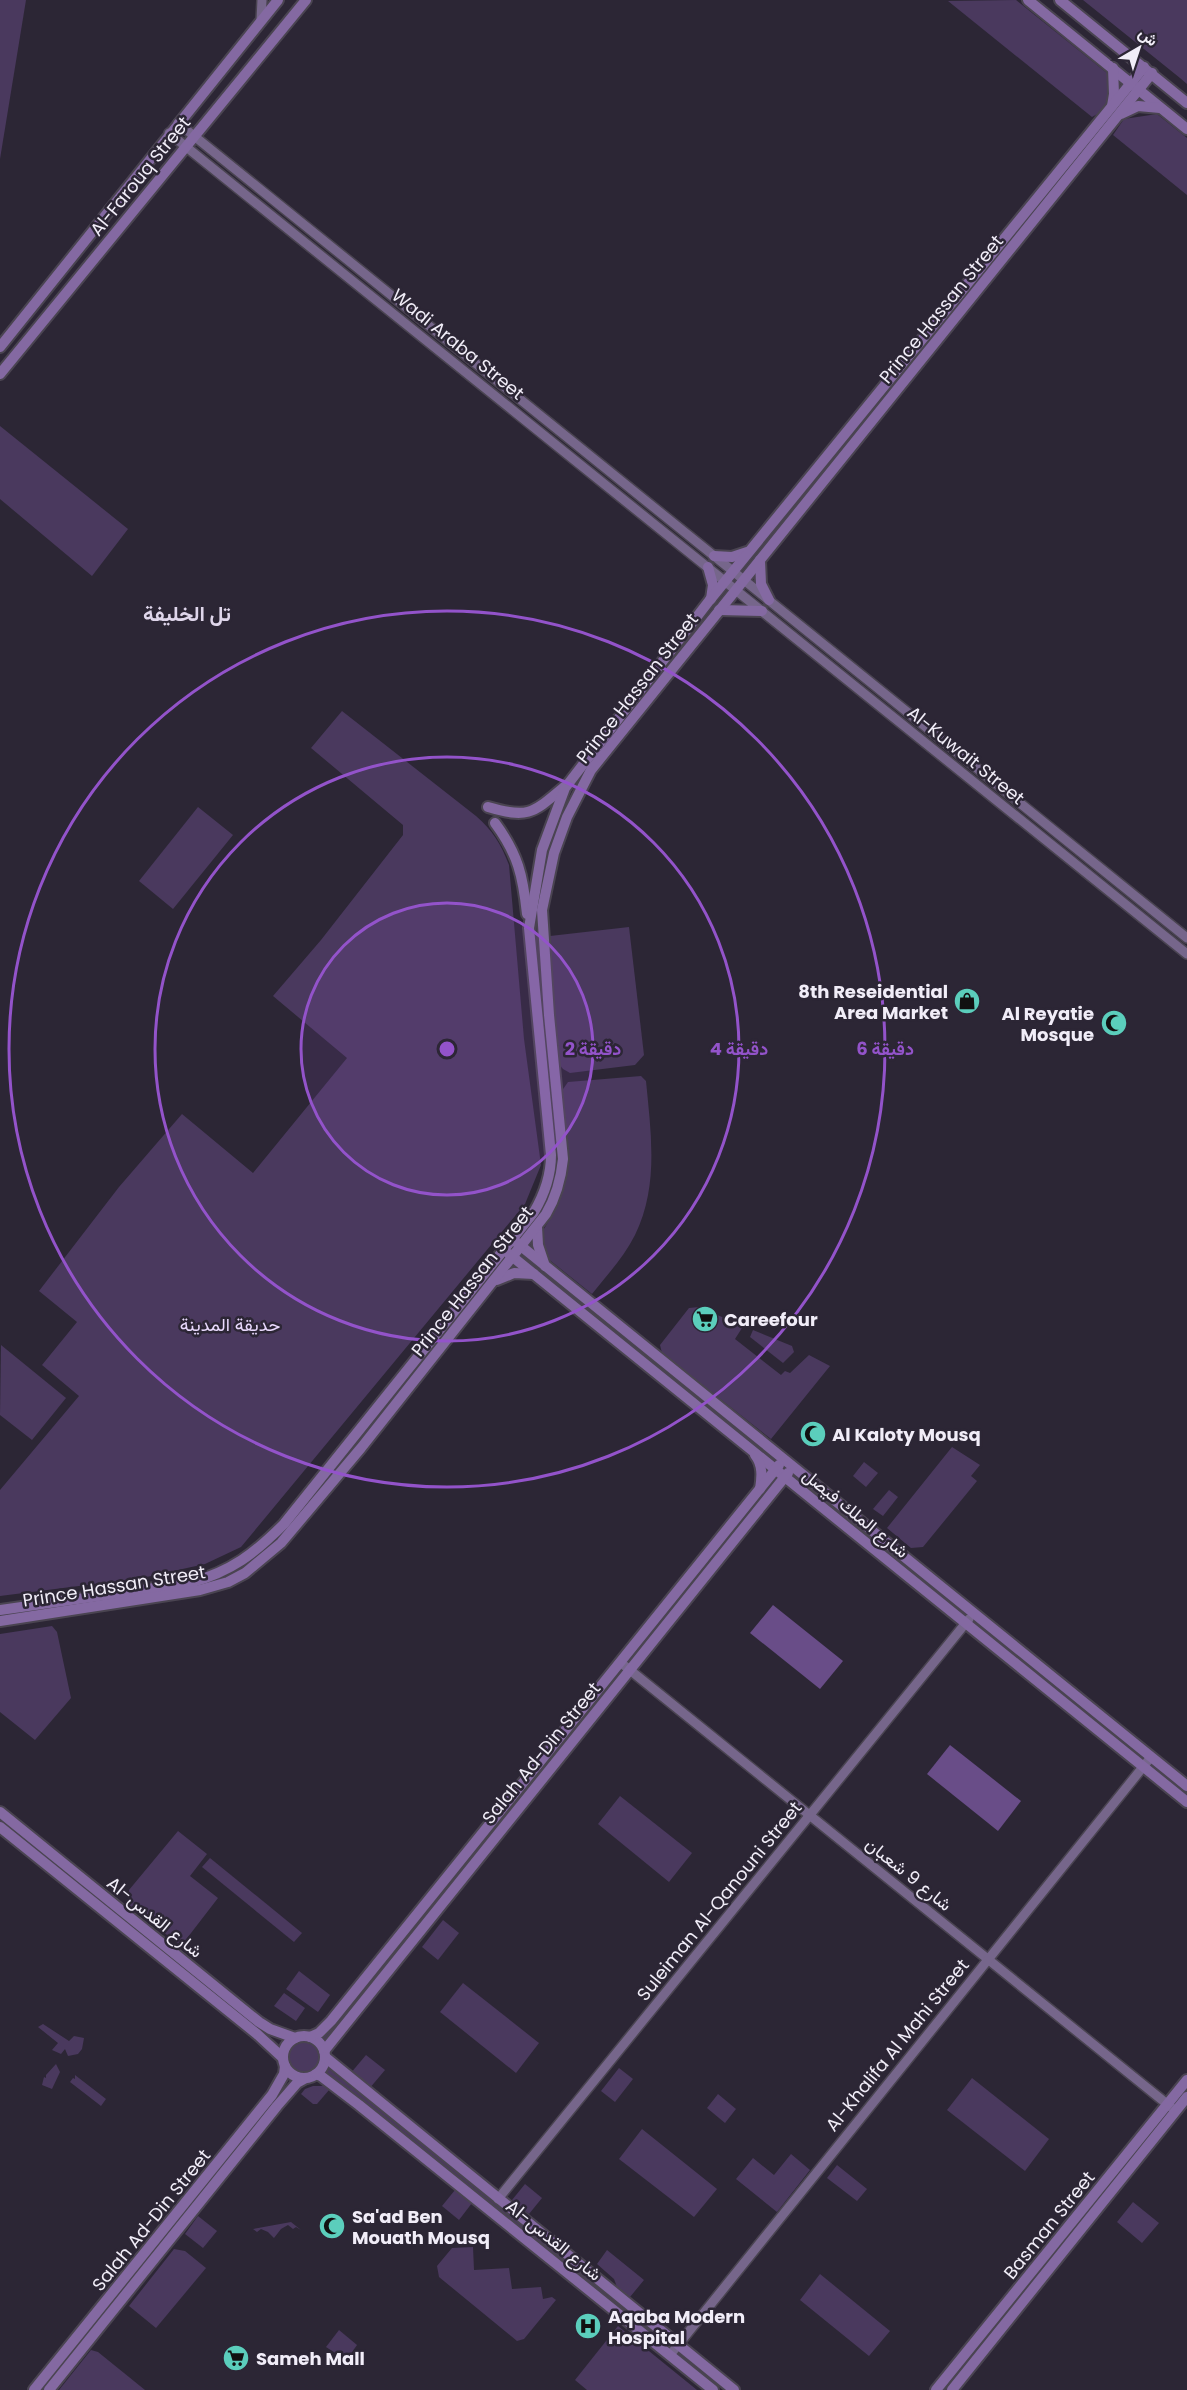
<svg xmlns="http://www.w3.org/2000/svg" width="1187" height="2390" font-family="Poppins,Vazirmatn,sans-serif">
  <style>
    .green { fill: #4a395e }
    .forest { fill: #694d88 }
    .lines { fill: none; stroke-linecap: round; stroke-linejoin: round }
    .secondary-casing { stroke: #4a4451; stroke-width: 12 }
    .primary-casing { stroke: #4a4451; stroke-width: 14 }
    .secondary { stroke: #76668b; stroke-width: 9 }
    .primary { stroke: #8469a2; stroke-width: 10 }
    .ring { fill: none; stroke: #9353ca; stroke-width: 3 }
    .labels { text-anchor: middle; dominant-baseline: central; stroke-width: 5; stroke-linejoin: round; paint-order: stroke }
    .street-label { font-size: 18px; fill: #f1edf8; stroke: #2c2635 }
    .poi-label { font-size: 18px; font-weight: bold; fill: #f1edf8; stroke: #2c2635; text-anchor: start }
    .park-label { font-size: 18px; fill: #eadafe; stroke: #2c2635 }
    .quarter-label { font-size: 21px; font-weight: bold; fill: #dfd6eb; stroke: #2c2635 }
    .centre { fill: #9353ca; stroke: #2c2635; stroke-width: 3 }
    .ring-label { font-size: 18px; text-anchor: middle; font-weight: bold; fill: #9353ca; stroke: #2c2635; stroke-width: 5; stroke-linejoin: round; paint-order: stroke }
  </style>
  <rect width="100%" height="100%" fill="#2c2635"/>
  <g class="green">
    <polygon points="0,0 26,0 0,159"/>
    <polygon points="1016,0 1107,73 1112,106 1092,117 948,1"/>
    <polygon points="1083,0 1187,0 1187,84 1180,78"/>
    <polygon points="1157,114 1187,138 1187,195 1113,135 1124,119"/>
    <polygon points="0,426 128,529 92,576 0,499"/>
    <path d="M342,711L476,816C493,831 501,844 509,865L524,1039L541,1165L525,1204L241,1547L205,1564L142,1578L0,1596V1490L79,1396L42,1365L77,1322L39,1291L119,1187L182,1114L253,1173L347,1058L273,996L321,940L403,835V825L311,748Z"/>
    <polygon points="198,807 233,835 173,909 139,881"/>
    <polygon points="629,927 644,1055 635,1065 570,1073 563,1069 558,1063 550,936"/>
    <path d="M641,1076L646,1081C651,1133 659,1186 635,1235C624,1257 607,1275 592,1294L532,1246C575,1189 568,1160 561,1092L568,1082Z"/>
    <polygon points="522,1255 638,1346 637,1348 616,1331 608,1327 521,1258"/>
    <polygon points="699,1307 738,1324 742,1328 735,1339 781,1375 785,1371 790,1373 809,1355 830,1366 771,1439 662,1353 660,1345 689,1308"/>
    <polygon points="753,1330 792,1346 794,1352 783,1363 750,1337"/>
    <polygon points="1,1345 66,1398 32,1440 0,1415"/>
    <polygon points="648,1358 669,1375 681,1380 777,1460 771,1459 647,1359"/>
    <polygon points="952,1447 980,1465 971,1476 977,1481 923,1547 911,1548 887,1528"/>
    <polygon points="864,1462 878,1473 866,1487 853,1476"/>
    <polygon points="795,1477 962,1610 961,1611 946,1602"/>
    <polygon points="777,1478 779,1479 632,1659 633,1655 772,1481"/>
    <polygon points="889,1490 898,1497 883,1516 873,1509"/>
    <polygon points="977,1623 1141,1753 1141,1755 1139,1755 975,1625"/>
    <polygon points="52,1626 57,1632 71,1698 35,1740 0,1712 0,1634"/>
    <polygon points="619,1668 624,1672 480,1851 478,1851 477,1849"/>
    <polygon points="620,1796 692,1853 669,1882 598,1824"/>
    <polygon points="178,1831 207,1854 190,1876 218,1898 181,1946 129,1905 129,1890"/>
    <polygon points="210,1858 302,1933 294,1942 202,1867"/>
    <polygon points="466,1862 468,1865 325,2041 320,2037"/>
    <polygon points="443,1920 459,1933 438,1960 422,1947"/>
    <polygon points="299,1971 330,1995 318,2012 286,1989"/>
    <polygon points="463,1983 539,2043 516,2073 440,2012"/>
    <polygon points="284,1993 305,2008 296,2021 274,2006"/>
    <polygon points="43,2024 69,2041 74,2036 84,2038 82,2049 78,2054 68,2056 65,2049 61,2054 52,2050 58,2043 38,2027"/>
    <circle cx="304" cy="2057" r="18"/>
    <polygon points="366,2055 385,2070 369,2089 350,2074"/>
    <polygon points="56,2064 60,2072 52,2089 42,2085 44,2077 46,2078 46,2075"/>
    <polygon points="328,2068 667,2341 667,2344 635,2321 324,2072"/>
    <polygon points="619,2068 633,2079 615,2102 601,2091"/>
    <polygon points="75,2075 106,2099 101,2106 70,2082 73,2078 75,2079"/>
    <polygon points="972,2078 1049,2139 1025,2171 947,2110"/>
    <polygon points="313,2086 324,2086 329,2090 317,2104 313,2104 301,2094 305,2089"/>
    <polygon points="718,2094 736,2109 725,2123 707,2108"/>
    <polygon points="642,2129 717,2189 694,2217 619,2159"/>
    <polygon points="791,2154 810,2170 777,2212 736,2179 753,2158 774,2175"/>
    <polygon points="837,2165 867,2189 857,2201 827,2178"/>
    <polygon points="215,2174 47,2390 39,2390"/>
    <polygon points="525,2184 542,2198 529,2214 512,2200"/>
    <polygon points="455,2190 472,2203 459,2220 442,2206"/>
    <polygon points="1133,2202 1159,2223 1142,2243 1117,2222"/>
    <polygon points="198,2216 217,2231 203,2248 185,2234"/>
    <polygon points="291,2222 301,2230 296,2227 293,2229 288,2225 281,2229 274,2238 268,2232 261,2229 257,2232 253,2229"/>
    <polygon points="473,2247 474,2270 509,2268 512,2289 541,2287 543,2299 552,2297 556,2300 524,2339 517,2341 439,2277 437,2266 452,2248"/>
    <polygon points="174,2249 185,2251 206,2268 156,2328 129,2306"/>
    <polygon points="607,2250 644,2280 630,2297 617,2287 614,2279 597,2264"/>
    <polygon points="820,2274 890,2331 869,2356 800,2300"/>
    <polygon points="618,2326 697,2390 587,2390 575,2380"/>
    <polygon points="339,2330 357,2345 350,2355 343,2358 326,2347"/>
    <polygon points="91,2350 98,2352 145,2390 59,2390"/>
  </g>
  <g class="forest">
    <polygon points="773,1605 843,1661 820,1689 750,1633"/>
    <polygon points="950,1745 1021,1801 998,1831 927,1774"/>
  </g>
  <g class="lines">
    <defs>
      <g id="secondary">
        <polyline points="261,20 262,0"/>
        <polyline points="178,123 1187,938"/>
        <polyline points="169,133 1187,954"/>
        <polyline points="620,1662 1172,2108"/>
        <polyline points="498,2199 969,1619"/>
        <polyline points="670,2355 1151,1757"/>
      </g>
      <g id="primary">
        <polyline points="1028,0 1187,129"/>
        <polyline points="1060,0 1187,103"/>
        <polyline points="1112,106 1114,94 1113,68"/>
        <polyline points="1121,114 1138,106 1160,108"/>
        <polyline points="0,347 278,0"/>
        <polyline points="0,374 306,0"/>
        <polyline points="714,556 732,557 747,552"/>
        <polyline points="760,560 761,584 769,600"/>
        <polyline points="708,567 713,585 711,599"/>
        <polyline points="719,610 762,611"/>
        <path d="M488,807C529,819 533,813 564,787"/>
        <path d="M495,823C518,854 523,876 527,914"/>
        <polyline points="537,1227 538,1245 545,1266"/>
        <polyline points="516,1242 1187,1786"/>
        <polyline points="509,1254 1187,1802"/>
        <polyline points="497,1280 514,1273 534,1274"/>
        <path d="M755,1455C763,1465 762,1477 760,1489"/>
        <path d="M0,1610L190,1583C232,1571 254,1554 284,1524L534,1212C544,1195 551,1175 551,1155L529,928L542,850L565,788L709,601L1144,67"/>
        <path d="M0,1621L200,1590L228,1582L245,1573L281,1543L361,1448L546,1214C556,1197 561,1179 563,1159L549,1015L542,910L554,853L567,817L591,770L1152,73"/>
        <polyline points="0,1812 259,2022 270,2029 295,2038"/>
        <polyline points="0,1827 257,2034 283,2058"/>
        <circle cx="304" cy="2057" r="21"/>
        <polyline points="310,2037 319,2033 331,2021 779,1465"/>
        <polyline points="324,2051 788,1473"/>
        <polyline points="325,2057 734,2390"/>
        <polyline points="316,2074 321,2076 359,2105 713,2390"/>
        <polyline points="34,2390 272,2095 284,2074 285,2066"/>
        <polyline points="49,2390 277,2106 297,2083 306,2078"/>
        <polyline points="936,2390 1187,2080"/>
        <polyline points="952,2390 1187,2097"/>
      </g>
    </defs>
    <use href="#secondary" class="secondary-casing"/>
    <use href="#primary" class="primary-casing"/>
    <use href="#secondary" class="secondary"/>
    <use href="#primary" class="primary"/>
  </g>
  <circle cx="447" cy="1049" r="146" fill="#9353ca" fill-opacity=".12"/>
  <g class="ring">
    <circle cx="447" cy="1049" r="146"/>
    <circle cx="447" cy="1049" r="292"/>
    <circle cx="447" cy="1049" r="438"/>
  </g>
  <defs>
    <symbol id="shop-disc" viewBox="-11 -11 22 22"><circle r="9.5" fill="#5bcebc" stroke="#2c2635"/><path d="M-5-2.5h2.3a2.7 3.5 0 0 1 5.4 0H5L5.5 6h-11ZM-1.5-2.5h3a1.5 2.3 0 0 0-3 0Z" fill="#111"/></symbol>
    <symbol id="mosque-disc" viewBox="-11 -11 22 22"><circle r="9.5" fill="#5bcebc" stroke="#2c2635"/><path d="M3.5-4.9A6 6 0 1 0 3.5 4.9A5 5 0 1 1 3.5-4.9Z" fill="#111"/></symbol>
    <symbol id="supermarket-disc" viewBox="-11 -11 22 22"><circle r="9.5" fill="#5bcebc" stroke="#2c2635"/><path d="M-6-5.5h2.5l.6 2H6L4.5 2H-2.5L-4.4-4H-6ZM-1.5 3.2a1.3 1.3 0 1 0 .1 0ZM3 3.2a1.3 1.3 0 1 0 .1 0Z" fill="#111"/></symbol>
    <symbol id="hospital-disc" viewBox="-11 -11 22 22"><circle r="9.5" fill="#5bcebc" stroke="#2c2635"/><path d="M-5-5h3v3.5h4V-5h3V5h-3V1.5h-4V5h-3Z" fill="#111"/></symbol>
  </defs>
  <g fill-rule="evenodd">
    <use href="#shop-disc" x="952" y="986" width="30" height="30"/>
    <use href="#mosque-disc" x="1099" y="1008" width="30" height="30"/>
    <use href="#supermarket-disc" x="690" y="1304" width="30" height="30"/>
    <use href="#mosque-disc" x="798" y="1419" width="30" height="30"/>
    <use href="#mosque-disc" x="317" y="2211" width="30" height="30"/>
    <use href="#hospital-disc" x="573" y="2311" width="30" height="30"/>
    <use href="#supermarket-disc" x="221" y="2343" width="30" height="30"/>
  </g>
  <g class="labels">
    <g class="street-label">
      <text transform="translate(140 176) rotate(-51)">Al-Farouq Street</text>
      <text transform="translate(941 309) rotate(-51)">Prince Hassan Street</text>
      <text transform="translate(458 344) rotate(39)">Wadi Araba Street</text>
      <text transform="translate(637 688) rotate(-52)">Prince Hassan Street</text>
      <text transform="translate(966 755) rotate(39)">Al-Kuwait Street</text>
      <text transform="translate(472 1281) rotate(-52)">Prince Hassan Street</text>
      <text transform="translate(856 1513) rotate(39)">شارع الملك فيصل</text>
      <text transform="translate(114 1586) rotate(-9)">Prince Hassan Street</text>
      <text transform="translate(541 1753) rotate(-51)">Salah Ad-Din Street</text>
      <text transform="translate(909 1874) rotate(39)">شارع 9 شعبان</text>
      <text transform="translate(719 1901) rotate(-51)">Suleiman Al-Qanouni Street</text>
      <text transform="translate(155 1917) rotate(39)">Al-شارع القدس</text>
      <text transform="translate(897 2045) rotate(-51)">Al-Khalifa Al Mahi Street</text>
      <text transform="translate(151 2220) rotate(-51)">Salah Ad-Din Street</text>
      <text transform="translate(1049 2225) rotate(-51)">Basman Street</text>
      <text transform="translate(554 2240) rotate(39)">Al-شارع القدس</text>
    </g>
    <g class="poi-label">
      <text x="948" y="991" text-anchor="end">8th Reseidential<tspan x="948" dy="21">Area Market</tspan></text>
      <text x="1094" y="1013" text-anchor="end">Al Reyatie<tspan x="1094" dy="21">Mosque</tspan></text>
      <text x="724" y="1319">Careefour</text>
      <text x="832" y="1434">Al Kaloty Mousq</text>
      <text x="352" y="2216">Sa'ad Ben<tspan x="352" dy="21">Mouath Mousq</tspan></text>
      <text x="608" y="2316">Aqaba Modern<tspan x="608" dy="21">Hospital</tspan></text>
      <text x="256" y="2358">Sameh Mall</text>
    </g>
    <g class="park-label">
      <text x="230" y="1324">حديقة المدينة</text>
    </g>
    <g class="quarter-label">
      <text x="187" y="613">تل الخليفة</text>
    </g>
  </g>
  <circle cx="447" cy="1049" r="9" class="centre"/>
  <g class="ring-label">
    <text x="593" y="1055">2 دقيقة</text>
    <text x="739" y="1055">4 دقيقة</text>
    <text x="885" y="1055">6 دقيقة</text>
  </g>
  <g transform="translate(1139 48) rotate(39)" stroke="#2c2635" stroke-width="4.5" paint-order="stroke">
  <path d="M0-4.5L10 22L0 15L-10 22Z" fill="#f1edf8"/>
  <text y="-9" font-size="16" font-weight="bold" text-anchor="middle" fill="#f1edf8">ش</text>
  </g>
</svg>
